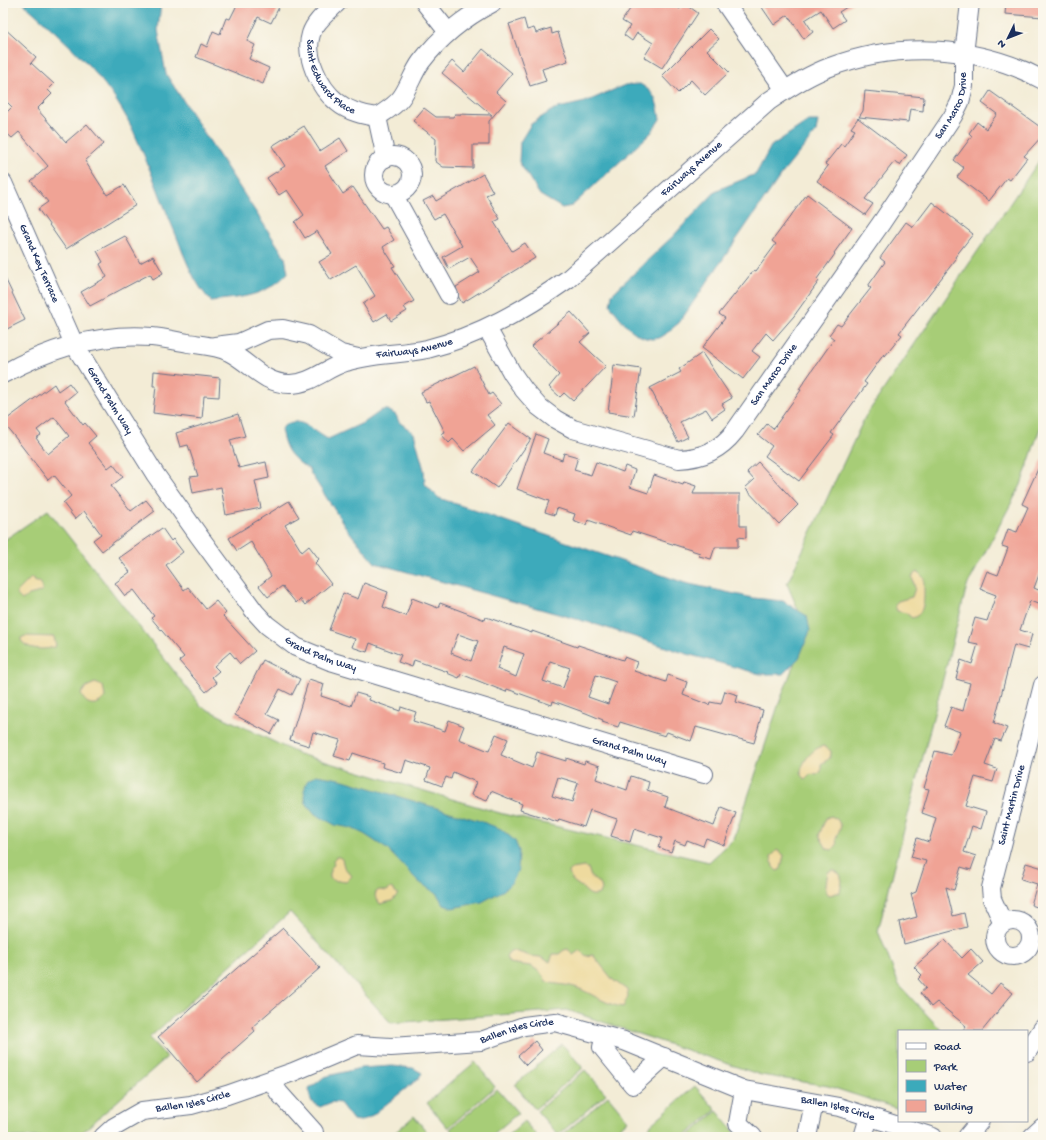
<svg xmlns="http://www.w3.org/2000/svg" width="1046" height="1140" font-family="'Gochi Hand',sans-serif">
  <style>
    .green { fill: #a7cd77; stroke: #617e6a }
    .sand { fill: #eeda9e; stroke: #84847e }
    .water { fill: #3caabb; stroke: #2c6c8c }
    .building { fill: #f0a395; fill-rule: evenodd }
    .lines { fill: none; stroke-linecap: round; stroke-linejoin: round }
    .minor-casing { stroke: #677188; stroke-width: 20 }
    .minor { stroke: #fff; stroke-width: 18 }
    .labels { text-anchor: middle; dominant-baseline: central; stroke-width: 3; stroke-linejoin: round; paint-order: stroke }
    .street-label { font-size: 11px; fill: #1b2f5e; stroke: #fbf7ec }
  </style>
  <rect width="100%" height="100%" fill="#fbf7ec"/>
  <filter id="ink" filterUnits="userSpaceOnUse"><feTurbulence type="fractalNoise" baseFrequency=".025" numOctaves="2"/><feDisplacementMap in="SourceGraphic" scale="8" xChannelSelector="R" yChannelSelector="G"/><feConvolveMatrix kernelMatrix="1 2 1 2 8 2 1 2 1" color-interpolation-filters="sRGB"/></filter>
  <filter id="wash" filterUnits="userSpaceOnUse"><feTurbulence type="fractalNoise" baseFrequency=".012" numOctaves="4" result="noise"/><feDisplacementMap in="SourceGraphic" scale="16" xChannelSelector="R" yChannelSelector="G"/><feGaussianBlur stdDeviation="0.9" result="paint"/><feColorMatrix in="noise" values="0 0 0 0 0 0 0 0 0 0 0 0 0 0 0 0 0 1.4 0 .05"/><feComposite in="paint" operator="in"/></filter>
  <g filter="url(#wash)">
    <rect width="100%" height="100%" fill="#f3ecd6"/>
    <g class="green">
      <polygon points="1043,155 1043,419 1021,485 967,586 878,931 899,985 942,1031 899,1031 899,1109 828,1086 761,1075 567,1010 391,1023 290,912 149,1038 167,1057 77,1137 3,1137 3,541 48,510 202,707 299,754 503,814 709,862 734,839 778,706 807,630 787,584 865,417"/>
      <polygon points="562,1044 583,1068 535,1109 515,1085"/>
      <polygon points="475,1062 495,1087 448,1128 427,1103"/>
      <polygon points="585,1070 606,1094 558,1135 537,1111"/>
      <polygon points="695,1086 716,1110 684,1137 657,1137 648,1127"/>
      <polygon points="497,1089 518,1113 490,1137 456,1137 450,1129"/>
      <polygon points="608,1096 628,1120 609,1137 560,1137"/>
      <polygon points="717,1111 738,1136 687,1137"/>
      <polygon points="414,1116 431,1137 390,1137"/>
      <polygon points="524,1121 538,1137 506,1137"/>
    </g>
    <g class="sand">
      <path d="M918,572L924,578C923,591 928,614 912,618L906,613L897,611L895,605L898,601L912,597L915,588L912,577L915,573Z"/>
      <polygon points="31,578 34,579 35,582 39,582 43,589 40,592 29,595 22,600 17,595 17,592"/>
      <path d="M25,636L54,637L56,646C47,651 26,650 21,640V638Z"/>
      <path d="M95,683L103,686L105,697C98,707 86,707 81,694L86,687Z"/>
      <path d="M824,746L831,751C831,761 827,759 821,764V772L816,775L811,774L805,780L801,773C801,762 814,747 824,746Z"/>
      <polygon points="831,816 837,819 841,826 836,839 837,845 832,850 827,849 819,835 826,818"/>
      <polygon points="777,850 784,855 781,869 777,871 773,867 771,857"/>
      <polygon points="336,857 339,857 342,859 344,867 352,876 346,882 332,880 330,878 330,868 334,865 333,860"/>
      <path d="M584,867L588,868L591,877L601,885L602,891L599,894C589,898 587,891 580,886C574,882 570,880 569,872L572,869Z"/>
      <path d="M833,870L840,874L842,881L840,892L830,895L826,893C825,887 827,878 828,872Z"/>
      <polygon points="391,888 398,894 392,901 380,904 375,896 376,892 379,890 387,891"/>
      <path d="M568,949L573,955L580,950L586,956L593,955L613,980L627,990L628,996L623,1007C607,1005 594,995 580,989C569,984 557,985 547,982L540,972L531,966L509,963L506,957L508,953L512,950L530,956L540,957L550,962L553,954H559L564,950Z"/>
    </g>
    <g class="water">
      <path d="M23,3H161L158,30L166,74L285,257L288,273C265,297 242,297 211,301C195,285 186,261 178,240C162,203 149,164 132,128C106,75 65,41 23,3Z"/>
      <path d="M640,84C656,93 657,102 660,119L651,133L572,206L562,208L540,195L519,162L520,142L531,124L554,109L585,102L625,85Z"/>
      <path d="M808,121H818L816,132L781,175L679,323C673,327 665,336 659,338C637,344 621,319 610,305L612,294L673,236L717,190L756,174L771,146Z"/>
      <path d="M382,410H388L396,415L399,422L414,433L424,470L425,484L439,498L685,583L753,598L783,601L807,616L810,631L799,658L783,674H760L687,654L601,626L375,563L347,529L309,471L310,470C291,458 285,451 281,429C297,411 314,432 328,439L365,422Z"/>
      <polygon points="316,775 340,779 480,821 501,829 515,841 519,851 518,870 512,882 504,890 482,902 452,908 444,905 437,894 419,882 387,849 364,834 351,828 335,825 315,814 306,803 304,791 307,781"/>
      <polygon points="392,1066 413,1068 422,1073 418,1079 370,1117 361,1121 353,1120 340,1103 332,1102 320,1107 311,1101 309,1089 324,1077 360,1068"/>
    </g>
    <g id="blocks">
      <g class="building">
        <polygon points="238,3 281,3 271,23 258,17 247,41 255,45 249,59 269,68 263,84 196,57 201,44 207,47 213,31 220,34 226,18 230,19"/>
        <polygon points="634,3 671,3 680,9 684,3 698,13 662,68 644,57 653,43 637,33 632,41 624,35 630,26 622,21"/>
        <polygon points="759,3 853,3 839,12 845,20 833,28 821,10 805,20 813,32 804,39 788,15 774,25"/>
        <polygon points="1006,3 1043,3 1043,17 1005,14"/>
        <polygon points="524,19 527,30 534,28 536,33 551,28 552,34 558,32 568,61 542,69 546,81 530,86 509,24"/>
        <polygon points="3,27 36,57 31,63 54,84 48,90 52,94 37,109 66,142 87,124 104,144 85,161 107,195 124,185 136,205 66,249 38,209 48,202 31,181 48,166 19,132 12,138 3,130 3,116 12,107 3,98"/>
        <polygon points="709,29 719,39 707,50 729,72 705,95 691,80 678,93 662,76"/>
        <polygon points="483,49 512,73 496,92 506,101 489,121 489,145 473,145 473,168 443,167 435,161 436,139 413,121 424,108 436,117 453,117 455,114 492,115 442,73 452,61 464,72"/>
        <polygon points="865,91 924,97 923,111 910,109 908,122 859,117 863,111"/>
        <polygon points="990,91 1043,129 1043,135 1024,156 1027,158 1010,180 1007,178 989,201 957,177 964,168 954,160 972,136 969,133 977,122 986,129 997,114 982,103"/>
        <polygon points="858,118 907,155 900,165 894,162 865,199 873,204 865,215 817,181 828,166 825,164 841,144 844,146 855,130 851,128"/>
        <polygon points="304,126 320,151 340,138 348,151 325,166 343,194 353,187 382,229 386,227 394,240 383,247 395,266 392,267 414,301 404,307 407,311 391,321 387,314 374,322 363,304 375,296 356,265 331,280 319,262 332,254 317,231 305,238 295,222 304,215 287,190 279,195 267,178 285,166 272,146"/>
        <polygon points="483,174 493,192 486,195 500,219 494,222 512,251 525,243 535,258 462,303 459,298 456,287 480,272 470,257 449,269 443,257 462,246 443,214 434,219 423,201 433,196 436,201"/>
        <polygon points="807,194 852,228 834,253 835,254 817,279 819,281 794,316 773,340 766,333 752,351 760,357 743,379 702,348 725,318 719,314 754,270 756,271 776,244 772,241"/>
        <polygon points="932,202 973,234 955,257 956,259 899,333 902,335 885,356 884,354 864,382 867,384 831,433 834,435 799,481 765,456 772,446 758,435 767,424 773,429 801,390 799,389 834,339 829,335 837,324 841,326 871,288 868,286 885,262 880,258 906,222 913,227"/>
        <polygon points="125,236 140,263 153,256 163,273 153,279 150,274 90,306 81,292 107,277 100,264 103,262 97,251"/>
        <polygon points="3,274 25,320 3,331"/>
        <polygon points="571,312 590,333 580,342 606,366 573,401 564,393 560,397 549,387 559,375 531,346"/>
        <polygon points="702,353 732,398 722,404 725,409 712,418 706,409 680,422 688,437 678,442 650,388 681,372 679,369"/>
        <polygon points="614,365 641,369 634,416 608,412"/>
        <polygon points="474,366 489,395 492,393 501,404 487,415 495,425 464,451 453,439 449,443 441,434 445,432 429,401 426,402 421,392"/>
        <polygon points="154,371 220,378 219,397 204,396 202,419 153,413 156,386 153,386"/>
        <path d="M69,383L76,392L65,401L83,425L85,423L96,436L88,443L108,468L113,464L123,477L111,486L131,511L146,500L155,511L102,551L93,540L101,534L84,511L75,519L63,503L71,496L54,475L48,480L3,422L54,384L58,391ZM54,417L69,436L48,454L36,438L41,435L37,430Z"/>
        <polygon points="238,414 245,436 230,440 239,468 266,462 269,478 255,481 261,508 226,515 221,487 193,493 190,477 198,476 188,445 180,447 176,433"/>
        <polygon points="509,423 531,439 497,488 473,471"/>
        <polygon points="536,434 548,439 543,453 562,460 564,453 578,457 574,470 591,475 596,462 623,472 625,466 635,470 630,487 648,493 654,475 683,485 684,482 696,486 693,494 740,494 740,526 746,526 746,538 738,537 738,547 715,547 711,559 699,556 700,553 632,531 631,535 588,520 586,525 573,520 575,514 557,508 555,515 545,512 549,501 517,489"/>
        <polygon points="1043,458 1043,564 1034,588 1043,592 1043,606 1030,601 1020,630 1032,634 1028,649 1014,645 994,723 1007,728 1001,741 995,739 985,765 997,769 993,782 975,777 966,806 986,812 981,829 972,826 964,852 976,856 971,870 961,867 954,890 946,887 953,916 964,913 967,927 904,944 899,922 917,917 911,894 916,892 926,861 911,857 917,838 929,842 936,818 922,813 929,789 924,788 935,751 951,755 960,732 944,726 951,707 963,711 970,683 956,679 961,660 972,664 978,644 968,642 975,618 987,621 996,595 980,589 987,571 998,575 1008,548 1002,546 1008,529 1017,532 1028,507 1022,504"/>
        <polygon points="758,462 798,505 779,524 745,488 754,480 747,472"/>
        <polygon points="289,501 299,517 285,525 302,552 309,546 319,559 315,563 331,584 305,605 300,599 296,603 282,586 268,597 259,586 271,576 251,542 237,551 229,538"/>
        <polygon points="162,528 171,541 173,539 183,552 166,565 184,590 188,587 206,609 216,601 226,613 223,616 255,651 240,664 230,652 214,666 219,671 212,677 217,683 206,692 179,661 184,657 151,618 154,616 134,590 125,596 115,583 130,572 119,558"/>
        <path d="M364,583L388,592L383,607L406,616L412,598L438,608L440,603L485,620L486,617L532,633V631L577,647L578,645L623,660L624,657L637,662L634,671L666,682L668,675L687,682L683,695L709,705L710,702L721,704L725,691L738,695L736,702L763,710L754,743L696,727L691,741L667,732L665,736L620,722L618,727L602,722L603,720L586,713L553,701L552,705L507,689L506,692L461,674L459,678L447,673L448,672L414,660L412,667L398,662L401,655L370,643L367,652L352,647L355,639L329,630L343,593L358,599ZM458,634L478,641L471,661L451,653ZM504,647L524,654L516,677L497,669ZM550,661L570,668L563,688L543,681ZM596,675L616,682L608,704L588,697Z"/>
        <polygon points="263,660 300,679 292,695 280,689 267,714 279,720 271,734 235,715"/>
        <path d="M309,679L324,684L321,696L351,706L356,693L370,697L369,700L400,711L401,707L416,712L413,721L445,731L449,720L464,726L459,739L489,751L496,734L508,739L501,755L532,768L537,752L566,761V758L584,764L585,761L600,766L596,779L627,790L631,776L649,782L647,790L668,797L665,807L714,826L721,807L736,813L724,845L706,838L703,846L687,840L685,845L675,841L671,852L658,847L662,838L634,829L630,842L611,836L617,819L590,810L584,827L559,819L558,822L520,810L522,804L491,791L487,801L471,795L476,782L453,772L451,779L446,777L442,786L426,780L430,768L406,760L402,773L382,767L383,763L353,753L350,761L334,756L340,740L313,732L309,746L290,740ZM558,777L578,783L572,802L552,796Z"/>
        <polygon points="1026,863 1043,868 1043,909 1031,905 1037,884 1021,879"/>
        <polygon points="283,928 320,968 252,1027 255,1031 197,1082 158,1037"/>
        <polygon points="945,940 962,958 971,949 983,962 968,975 991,994 1000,983 1013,993 982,1031 962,1031 966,1026 937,1002 931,1007 920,993 926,988 918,979 922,975 914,967"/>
        <polygon points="535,1041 542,1050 526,1065 518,1056"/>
      </g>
    </g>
  </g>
  <g filter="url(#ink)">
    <use href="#blocks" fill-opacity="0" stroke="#677188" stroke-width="1"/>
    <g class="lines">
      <defs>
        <g id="minor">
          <path id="s1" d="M337,3C328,12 315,21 311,34C304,56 319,88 337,102C349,112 363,115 377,117C386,111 395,106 401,98C409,87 413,73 421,62C440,37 463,18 492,3"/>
          <polyline points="425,3 448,32"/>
          <polyline points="725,3 785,90"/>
          <polyline points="377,117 386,158"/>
          <circle cx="393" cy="175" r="19"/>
          <path id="s2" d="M3,183L74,344L155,474L199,536L255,612L267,625L296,647L330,661L704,774"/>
          <polyline points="393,194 449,295"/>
          <path id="s3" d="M487,328L512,373L524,390L538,406L555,419L573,429L679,459C703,458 720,450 735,431L882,222L953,116L960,102L964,86V54L970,3"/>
          <polyline points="215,346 239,343 268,330 283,329 309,335 341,354 358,358"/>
          <path id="s4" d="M3,374C48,349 99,333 152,337C164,338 176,341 188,343C200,345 218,346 229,352C251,363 263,384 290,384C311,384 326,368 346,362C371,353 400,355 427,349C479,336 524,310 568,279L769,101C788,88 808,75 830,67C898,41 979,45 1043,80"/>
          <circle cx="1013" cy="938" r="18"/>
          <path id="s5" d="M1003,923L992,899L991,888L1043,685"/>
          <polyline points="605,1036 602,1047 633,1085 664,1057"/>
          <polyline points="1027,1052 1043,1028"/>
          <polyline points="271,1080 279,1093 314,1132"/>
          <polyline points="744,1090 738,1123 753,1137"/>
          <path id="s6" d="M103,1137L114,1127L142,1111L191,1105L227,1095L293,1072L357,1045L391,1047L481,1041L524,1026L555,1022L624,1041L744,1090L839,1107L933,1137"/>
          <polyline points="807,1137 814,1103"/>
          <polyline points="863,1137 869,1117"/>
          <polyline points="967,1137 980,1121"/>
          <polyline points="1032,1137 1043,1127"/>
        </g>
      </defs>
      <use href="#minor" class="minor-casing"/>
      <use href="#minor" class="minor"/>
    </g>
  </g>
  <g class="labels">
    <g class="street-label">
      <text stroke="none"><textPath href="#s1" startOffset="92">Saint Edward Place</textPath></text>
      <text stroke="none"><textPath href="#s3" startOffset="703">San Marco Drive</textPath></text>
      <text stroke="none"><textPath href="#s4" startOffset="771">Fairways Avenue</textPath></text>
      <text stroke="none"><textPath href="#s2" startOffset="88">Grand Key Terrace</textPath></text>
      <text stroke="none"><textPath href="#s4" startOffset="435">Fairways Avenue</textPath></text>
      <text stroke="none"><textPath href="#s3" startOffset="379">San Marco Drive</textPath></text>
      <text stroke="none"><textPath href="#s2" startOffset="243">Grand Palm Way</textPath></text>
      <text stroke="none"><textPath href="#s2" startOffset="579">Grand Palm Way</textPath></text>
      <text stroke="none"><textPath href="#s2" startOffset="903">Grand Palm Way</textPath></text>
      <text stroke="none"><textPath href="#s5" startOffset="123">Saint Martin Drive</textPath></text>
      <text stroke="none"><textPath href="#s6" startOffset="435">Ballen Isles Circle</textPath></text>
      <text stroke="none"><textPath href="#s6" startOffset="99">Ballen Isles Circle</textPath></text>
      <text stroke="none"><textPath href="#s6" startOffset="771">Ballen Isles Circle</textPath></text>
    </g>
  </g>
  <rect width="1046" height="1140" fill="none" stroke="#fbf7ec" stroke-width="16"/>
  <rect x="898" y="1030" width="130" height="92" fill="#fbf7ec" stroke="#a1a7b3"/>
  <rect x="906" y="1043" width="20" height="6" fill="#ffffff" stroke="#a1a7b3"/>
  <text x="934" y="1050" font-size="12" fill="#1b2f5e">Road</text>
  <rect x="906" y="1060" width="20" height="12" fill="#a7cd77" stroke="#a1a7b3"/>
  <text x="934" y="1070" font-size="12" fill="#1b2f5e">Park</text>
  <rect x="906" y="1080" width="20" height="12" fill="#3caabb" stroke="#a1a7b3"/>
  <text x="934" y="1090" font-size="12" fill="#1b2f5e">Water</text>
  <rect x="906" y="1100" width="20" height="12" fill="#f0a395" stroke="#a1a7b3"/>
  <text x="934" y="1110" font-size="12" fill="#1b2f5e">Building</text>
  <g transform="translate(1008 38) rotate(227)" stroke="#fbf7ec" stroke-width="3" paint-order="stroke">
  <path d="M0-3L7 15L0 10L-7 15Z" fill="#1b2f5e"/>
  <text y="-6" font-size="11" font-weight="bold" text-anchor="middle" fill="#1b2f5e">N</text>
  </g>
</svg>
